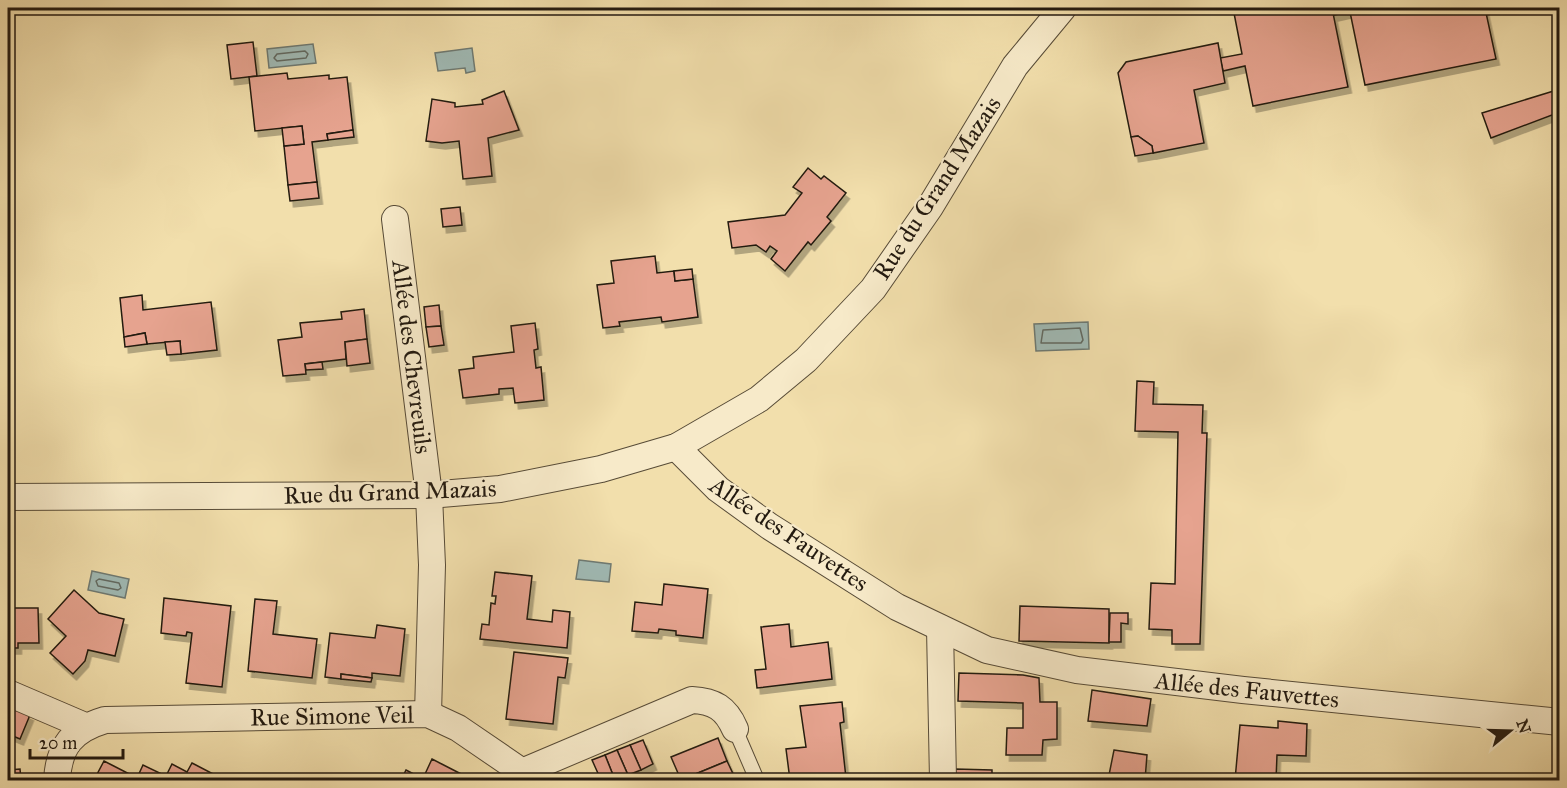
<svg xmlns="http://www.w3.org/2000/svg" width="1567" height="788" font-family="'IM FELL Great Primer',serif">
  <style>
    .water { fill: #a0bab5; stroke: #6e7a73; stroke-width: 1.5 }
    .lines { fill: none; stroke-linecap: round; stroke-linejoin: round }
    .shore { stroke: #626a62; stroke-width: 1.5 }
    .building { fill: #e6a38f; stroke: #231a10; stroke-width: 1.5; filter: url(#shadow) }
    .service-casing { stroke: #574b37; stroke-width: 16 }
    .minor-casing { stroke: #574b37; stroke-width: 28 }
    .service { stroke: #f7eac9; stroke-width: 14 }
    .minor { stroke: #f7eac9; stroke-width: 26 }
    .labels { text-anchor: middle; dominant-baseline: central; stroke-width: 4.5; stroke-linejoin: round; paint-order: stroke }
    .street-label { font-size: 24px; fill: #231a10; stroke: #f7eac9 }
  </style>
  <defs>
    <filter id="shadow"><feDropShadow dx="3.5" dy="6" stdDeviation="0" flood-color="#0004"/></filter>
  </defs>
  <rect width="100%" height="100%" fill="#f2dfac"/>
  <filter id="stains"><feTurbulence type="fractalNoise" baseFrequency=".00333" numOctaves="4"/><feColorMatrix values="0 0 0 0 .2 0 0 0 0 .09 0 0 0 0 .02 0 0 0 .5 -.17"/></filter>
  <radialGradient id="worn" r=".72"><stop offset=".6" stop-color="#630" stop-opacity="0"/><stop offset="1" stop-color="#630" stop-opacity=".3"/></radialGradient>
  <g class="water">
    <polygon points="313,44 316,63 269,68 267,49"/>
    <polygon points="472,48 475,71 466,73 465,68 438,71 435,53"/>
    <polygon points="1088,322 1089,349 1036,351 1034,324"/>
    <polygon points="579,560 611,564 609,582 576,579"/>
    <polygon points="92,571 129,579 125,598 88,590"/>
  </g>
  <g class="lines">
    <g class="shore">
      <polygon points="305,51 308,54 306,58 277,61 274,58 277,54"/>
      <polygon points="1080,328 1083,340 1081,343 1041,343 1043,330"/>
      <polygon points="99,579 119,583 121,588 118,590 98,586 96,581"/>
    </g>
  </g>
  <g class="building">
    <polygon points="1233,8 1332,8 1348,87 1253,106 1245,66 1223,71 1220,58 1242,54"/>
    <polygon points="1332,8 1366,8 1334,15"/>
    <polygon points="1366,8 1485,8 1496,59 1365,85 1350,12"/>
    <polygon points="253,42 257,76 231,79 227,45"/>
    <polygon points="1218,43 1225,83 1194,90 1204,143 1153,153 1152,146 1138,136 1131,137 1118,73 1126,62"/>
    <polygon points="287,73 288,79 329,75 329,79 347,77 353,130 327,134 328,140 312,142 317,182 288,185 284,146 304,144 302,126 255,131 249,77"/>
    <polygon points="1560,89 1560,112 1491,138 1482,113"/>
    <polygon points="504,91 519,130 488,138 492,176 463,179 459,141 442,143 426,141 432,99 455,103 455,107 483,104 482,100"/>
    <polygon points="302,126 304,144 284,146 282,128"/>
    <polygon points="353,130 354,137 328,140 327,134"/>
    <polygon points="1138,136 1152,146 1153,153 1135,156 1131,137"/>
    <polygon points="808,168 821,179 824,176 846,193 827,217 831,221 811,245 808,242 785,271 771,259 777,251 770,246 766,252 756,245 732,248 728,222 785,215 802,193 793,187"/>
    <polygon points="317,182 319,198 290,201 288,185"/>
    <polygon points="460,207 462,225 443,227 441,209"/>
    <polygon points="655,256 657,273 674,271 675,281 693,279 698,317 662,322 661,317 619,322 620,326 603,328 597,285 614,283 611,261"/>
    <polygon points="692,269 693,279 675,281 674,271"/>
    <polygon points="142,295 143,310 211,302 217,350 181,354 180,341 147,344 145,333 124,337 120,298"/>
    <polygon points="439,305 441,326 426,327 424,307"/>
    <polygon points="364,309 367,339 345,342 346,359 305,364 306,374 283,376 278,340 302,337 300,323 342,319 341,312"/>
    <polygon points="535,323 538,349 534,350 536,368 541,367 544,400 515,403 513,388 499,389 499,394 463,398 459,370 474,368 473,357 514,352 511,326"/>
    <polygon points="441,326 444,345 429,347 426,327"/>
    <polygon points="145,333 147,344 125,347 124,337"/>
    <polygon points="367,339 370,363 347,366 345,342"/>
    <polygon points="180,341 181,354 167,355 165,342"/>
    <polygon points="322,362 323,369 306,370 305,364"/>
    <polygon points="1137,381 1154,382 1153,404 1203,405 1202,433 1207,433 1200,644 1172,644 1172,630 1149,629 1151,583 1175,584 1178,432 1135,431"/>
    <polygon points="495,572 532,576 527,619 552,622 553,610 570,612 567,648 480,639 482,624 489,625 491,603 495,604 496,596 492,596"/>
    <polygon points="664,584 708,589 703,638 676,635 676,631 659,629 658,633 632,631 635,602 662,605"/>
    <polygon points="74,590 99,613 124,619 115,656 88,650 85,661 73,674 50,653 66,636 48,619"/>
    <polygon points="164,598 231,606 222,687 186,683 192,633 187,632 186,636 161,633"/>
    <polygon points="255,599 277,601 273,634 317,639 312,678 248,671"/>
    <polygon points="1020,606 1109,609 1109,643 1019,641"/>
    <polygon points="8,608 38,608 39,643 18,643 18,648 8,648"/>
    <polygon points="1110,613 1128,613 1128,624 1121,623 1121,642 1109,642"/>
    <polygon points="789,624 791,647 828,642 832,679 757,688 755,670 766,669 761,627"/>
    <polygon points="377,625 405,629 400,676 372,673 372,678 341,674 341,679 325,677 330,633 375,638"/>
    <polygon points="514,652 568,658 565,678 558,677 553,724 506,719"/>
    <polygon points="959,673 1023,675 1039,678 1040,702 1057,702 1057,739 1043,740 1042,755 1006,755 1007,728 1023,728 1023,703 958,701"/>
    <polygon points="341,674 372,678 371,682 341,679"/>
    <polygon points="1092,690 1151,699 1147,726 1088,721"/>
    <polygon points="842,702 844,722 840,723 846,778 790,780 786,749 806,747 800,706"/>
    <polygon points="8,705 30,715 20,739 8,734"/>
    <polygon points="1278,721 1307,724 1306,756 1277,755 1276,780 1235,780 1240,725 1278,728"/>
    <polygon points="718,738 727,761 681,780 671,757"/>
    <polygon points="643,740 653,764 641,770 630,745"/>
    <polygon points="630,745 641,770 628,775 617,750"/>
    <polygon points="617,750 628,775 615,780 605,755"/>
    <polygon points="1114,750 1147,755 1145,780 1108,780"/>
    <polygon points="605,755 615,780 601,780 592,760"/>
    <polygon points="432,759 469,778 467,780 428,780 430,776 425,774"/>
    <polygon points="104,761 137,778 143,765 166,776 164,780 94,780"/>
    <polygon points="727,761 736,780 681,780"/>
    <polygon points="192,763 221,778 220,780 164,780 172,764 187,772"/>
    <polygon points="20,769 21,780 8,780 8,770"/>
    <polygon points="955,769 992,770 992,780 956,780"/>
    <polygon points="406,770 423,779 427,780 401,780"/>
  </g>
  <g class="lines">
    <defs>
      <polyline id="service" points="735,729 757,780"/>
      <g id="minor">
        <polyline points="395,219 429,495 432,565 428,714"/>
        <polyline points="676,447 718,489 769,526 897,607 987,650 1077,670 1243,690 1560,722"/>
        <polyline points="8,497 429,495 500,489 601,469 676,447 759,399 806,360 873,289 930,207 1015,66 1063,8"/>
        <polyline points="940,628 943,780"/>
        <polyline points="8,693 85,726"/>
        <path d="M522,772L692,700C714,701 726,708 735,729"/>
        <path d="M57,780C59,746 72,730 105,720L428,714L458,728L534,780"/>
      </g>
    </defs>
    <use href="#service" class="service-casing"/>
    <use href="#minor" class="minor-casing"/>
    <use href="#service" class="service"/>
    <use href="#minor" class="minor"/>
  </g>
  <g class="labels">
    <g class="street-label">
      <text transform="translate(937 188) rotate(-57)">Rue du Grand Mazais</text>
      <text transform="translate(412 357) rotate(83)">Allée des Chevreuils</text>
      <text transform="translate(390 492) rotate(-2)">Rue du Grand Mazais</text>
      <text transform="translate(789 534) rotate(34)">Allée des Fauvettes</text>
      <text transform="translate(1247 690) rotate(6)">Allée des Fauvettes</text>
      <text transform="translate(332 716) rotate(-1)">Rue Simone Veil</text>
    </g>
  </g>
  <rect width="1567" height="788" fill="none" stroke="#f2dfac" stroke-width="30"/>
  <rect x="9" y="9" width="1549" height="770" fill="none" stroke="#231a10" stroke-width="3"/>
  <rect x="15" y="15" width="1537" height="758" fill="none" stroke="#231a10" stroke-width="1.5"/>
  <g transform="translate(1510 731) rotate(71)" stroke="#f7eac9" stroke-width="4.5" paint-order="stroke">
  <path d="M0-4.5L10 22L0 15L-10 22Z" fill="#231a10"/>
  <text y="-9" font-size="16" font-weight="bold" text-anchor="middle" fill="#231a10">N</text>
  </g>
  <path d="M30 749v9h93v-9" fill="none" stroke="#231a10" stroke-width="3"/>
  <text x="39" y="749" font-size="18" fill="#231a10" stroke="#f7eac9" stroke-width="4.5" paint-order="stroke">20 m</text>
  <rect width="100%" height="100%" filter="url(#stains)"/>
  <rect width="100%" height="100%" fill="url(#worn)"/>
</svg>
